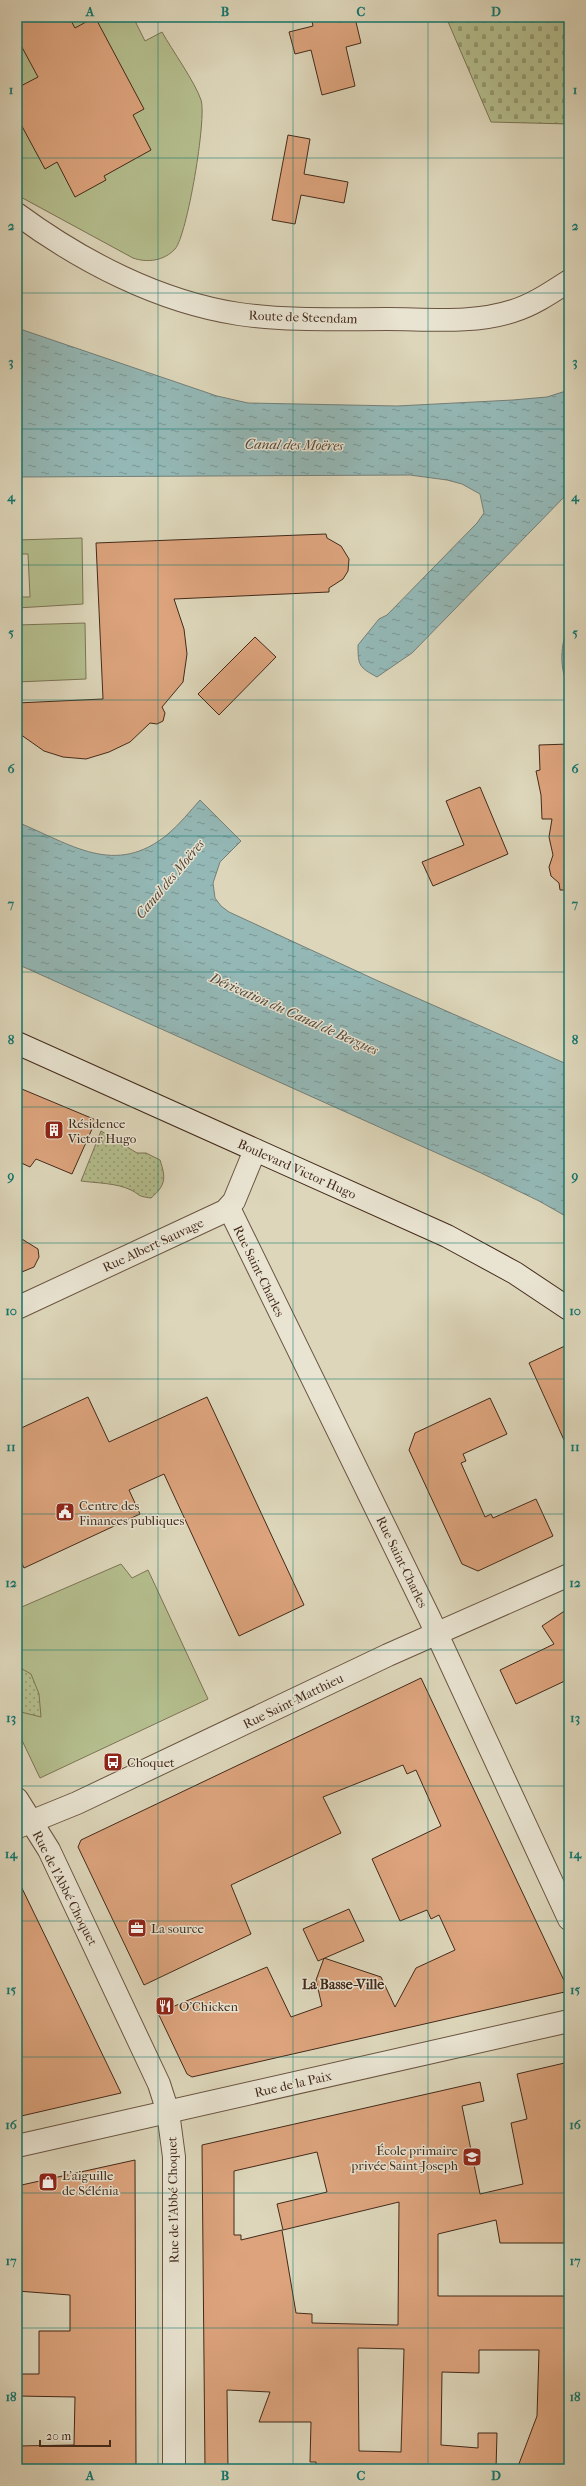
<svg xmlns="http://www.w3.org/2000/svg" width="586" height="2486" font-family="'IM FELL French Canon',serif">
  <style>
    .grass { fill: #b4bd8d; stroke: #7c7454 }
    .cemetery { fill: url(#cemetery-stones); stroke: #7c7454 }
    .park { fill: url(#park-dots); stroke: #7c7454 }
    .water { fill: url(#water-ripples); stroke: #747f78 }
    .building { fill: #dca37c; stroke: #432a1a; fill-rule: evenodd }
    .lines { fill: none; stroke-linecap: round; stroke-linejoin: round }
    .minor-casing { stroke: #6a5542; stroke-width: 24 }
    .tertiary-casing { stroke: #6a5542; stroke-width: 24 }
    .secondary-casing { stroke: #432a1a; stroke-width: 24 }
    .minor { stroke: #e9e4d2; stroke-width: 22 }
    .tertiary { stroke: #e9e4d2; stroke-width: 22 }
    .secondary { stroke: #e9e4d2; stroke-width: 22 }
    .grid { fill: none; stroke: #0f766e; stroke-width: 1; stroke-opacity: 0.55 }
    .labels { text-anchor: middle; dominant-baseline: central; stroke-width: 3; stroke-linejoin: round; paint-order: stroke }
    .street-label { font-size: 13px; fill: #432a1a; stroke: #e9e4d2 }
    .poi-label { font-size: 13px; fill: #432a1a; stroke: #e9e4d2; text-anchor: start }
    .water-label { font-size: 14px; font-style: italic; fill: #534639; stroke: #e9e4d2 }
    .neighbourhood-label { font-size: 14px; font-weight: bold; fill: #432a1a; stroke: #e9e4d2 }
    .neatline { fill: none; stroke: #0f766e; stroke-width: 1.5 }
    .grid-label { font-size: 13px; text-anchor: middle; font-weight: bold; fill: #0f766e }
  </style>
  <defs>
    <pattern id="cemetery-stones" width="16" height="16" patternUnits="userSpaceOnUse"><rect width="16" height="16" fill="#b4bd8d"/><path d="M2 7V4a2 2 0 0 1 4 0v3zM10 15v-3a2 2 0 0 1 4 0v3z" fill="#949a72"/></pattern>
    <pattern id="park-dots" width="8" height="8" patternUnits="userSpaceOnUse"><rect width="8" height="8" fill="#b4bd8d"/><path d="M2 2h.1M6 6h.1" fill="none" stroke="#949a72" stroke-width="1.8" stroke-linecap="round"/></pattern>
    <pattern id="water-ripples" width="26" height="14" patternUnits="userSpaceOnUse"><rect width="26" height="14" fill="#94b8b6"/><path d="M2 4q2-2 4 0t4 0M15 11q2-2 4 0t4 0" fill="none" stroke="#7a9693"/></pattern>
  </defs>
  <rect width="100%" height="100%" fill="#ddd6ba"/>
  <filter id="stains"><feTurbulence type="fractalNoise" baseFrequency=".005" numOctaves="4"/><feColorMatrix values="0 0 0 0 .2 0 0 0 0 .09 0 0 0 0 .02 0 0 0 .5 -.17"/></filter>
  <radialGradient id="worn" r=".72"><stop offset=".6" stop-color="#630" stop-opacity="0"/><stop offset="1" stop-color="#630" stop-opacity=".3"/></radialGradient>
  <g class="grass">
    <path d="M17,17H133L145,41L162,32C172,50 195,82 201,100C207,118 187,236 175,249C164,261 147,263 133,258L17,195Z"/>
    <polygon points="82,538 83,604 17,608 17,597 30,597 28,554 17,554 17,540"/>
    <polygon points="85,623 86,679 17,682 17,625"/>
    <polygon points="121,1564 132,1578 148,1570 208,1699 40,1778 17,1730 17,1609"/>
  </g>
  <polygon class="cemetery" points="446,17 569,17 569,124 491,122"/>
  <g class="park">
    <path d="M101,1131L137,1153H146L160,1160C166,1178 166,1185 151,1198C136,1196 141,1195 131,1190C117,1183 96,1183 81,1181Z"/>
    <polygon points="17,1666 31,1674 39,1694 41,1717 17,1711"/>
  </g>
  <g class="water">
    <path d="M17,328L217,396L248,403L397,406L513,400L547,397L569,390V492L412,653L377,677C359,667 358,666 358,645L379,619L387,615L477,523L484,513L480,494L462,484L447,480L410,475L17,477Z"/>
    <path d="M569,624V689C559,667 560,646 569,624Z"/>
    <path d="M200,800L241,841L220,862L213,883L215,898L221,906L229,912L376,980L569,1065V1218L539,1201L479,1172L17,964V822C71,844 115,878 168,834C180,824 190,811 200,800Z"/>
  </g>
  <g class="building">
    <polygon points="17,17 69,17 75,28 95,17 144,109 133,115 151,150 104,176 106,180 75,197 57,162 45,169 17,117 17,88 38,77 17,38"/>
    <polygon points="311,17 338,17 339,22 355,18 361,43 346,47 355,86 322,95 311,50 295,54 289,32 313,26"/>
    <polygon points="288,135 310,139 304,174 348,182 344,203 301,195 295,224 272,220"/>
    <polygon points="326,534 327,538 341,546 349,559 348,571 343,579 329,588 329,592 174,599 184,629 187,654 183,682 162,707 165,713 163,721 157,724 150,723 130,742 109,752 86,759 63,757 44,751 17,732 17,703 103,699 96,543"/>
    <polygon points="255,637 276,657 219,715 198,694"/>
    <polygon points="569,744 569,894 565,890 560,890 559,883 551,876 549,867 553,855 549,837 552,819 542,819 541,795 536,771 540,770 539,745"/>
    <polygon points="480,787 508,854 433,886 422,862 464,845 446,801"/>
    <polygon points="17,1087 96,1120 72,1174 36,1159 30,1167 17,1161"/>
    <polygon points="17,1236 38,1249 39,1257 34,1267 17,1274"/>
    <polygon points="569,1344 569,1451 529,1363"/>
    <polygon points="88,1397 109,1442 207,1397 304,1605 239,1636 164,1474 129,1490 140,1514 24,1568 17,1553 17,1430"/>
    <polygon points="490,1398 507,1434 463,1454 466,1461 461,1463 485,1517 491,1514 493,1518 536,1499 553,1536 478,1571 462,1564 409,1450 415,1433"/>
    <polygon points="569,1608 569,1679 516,1704 500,1670 554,1644 542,1626"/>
    <polygon points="421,1678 569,1991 192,2077 187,2074 158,2013 267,1967 291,2017 322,2006 316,1980 324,1958 381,1977 395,2007 416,1968 455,1950 439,1915 431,1919 427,1910 400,1921 372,1859 441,1826 416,1770 407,1774 403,1765 323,1797 341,1833 231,1885 251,1934 144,1985 78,1847 81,1840"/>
    <polygon points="17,1878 68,1983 121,2093 17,2117"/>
    <polygon points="349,1909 364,1941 318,1961 303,1929"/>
    <path d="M569,2062V2243H500L496,2220L438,2234V2296H569V2469H517L537,2416L539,2350H479V2373L442,2372L441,2445L478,2448V2433H497L496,2469H316V2462H310L311,2422H259L270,2392L227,2390L228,2469H205L202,2145L480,2082L484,2101L462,2106L480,2194L523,2184L511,2123L527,2119L517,2074ZM317,2152L327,2192L277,2204L283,2230L399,2202L398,2325L312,2323V2314L296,2313L282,2230L241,2240V2235H234V2171ZM358,2348L404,2349L401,2452L359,2451Z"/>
    <polygon points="135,2160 136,2469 17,2469 17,2446 74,2445 75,2397 17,2396 17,2374 39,2374 39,2331 70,2331 70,2295 17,2291 17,2186"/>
  </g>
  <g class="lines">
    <defs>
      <g id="minor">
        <polyline points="229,1208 429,1617 569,1919"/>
        <polyline points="17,1308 225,1211 234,1201 255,1150"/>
        <polyline points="17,1799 49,1850 159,2084 168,2112 174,2157 174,2469"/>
        <polyline points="18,1827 77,1803 388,1655 569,1575"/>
        <polyline points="17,2146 569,2021"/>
      </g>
      <path id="tertiary" d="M17,214C81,261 159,302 239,314C287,321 338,319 387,319C428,319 474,324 513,311C533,305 552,292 569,281"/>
      <polyline id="secondary" points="17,1043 447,1236 515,1273 569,1309"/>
    </defs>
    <use href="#minor" class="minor-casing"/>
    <use href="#tertiary" class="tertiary-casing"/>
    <use href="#secondary" class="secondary-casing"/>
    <use href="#minor" class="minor"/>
    <use href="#tertiary" class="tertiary"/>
    <use href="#secondary" class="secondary"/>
  </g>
  <path class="grid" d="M158,17V2469M293,17V2469M428,17V2469M17,158H569M17,293H569M17,429H569M17,565H569M17,700H569M17,836H569M17,972H569M17,1107H569M17,1243H569M17,1379H569M17,1514H569M17,1650H569M17,1786H569M17,1921H569M17,2057H569M17,2193H569M17,2328H569"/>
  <defs>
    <symbol id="building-square" viewBox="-11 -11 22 22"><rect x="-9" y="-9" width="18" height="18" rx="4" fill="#8f2418" stroke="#e9e4d2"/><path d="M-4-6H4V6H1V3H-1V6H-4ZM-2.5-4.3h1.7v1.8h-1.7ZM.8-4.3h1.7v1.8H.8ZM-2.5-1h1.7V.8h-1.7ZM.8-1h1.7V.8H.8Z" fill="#fff"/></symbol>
    <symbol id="civic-square" viewBox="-11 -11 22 22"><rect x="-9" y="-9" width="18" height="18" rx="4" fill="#8f2418" stroke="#e9e4d2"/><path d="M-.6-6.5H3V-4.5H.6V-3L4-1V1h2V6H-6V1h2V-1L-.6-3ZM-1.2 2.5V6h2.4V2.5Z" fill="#fff"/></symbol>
    <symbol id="bus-square" viewBox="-11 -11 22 22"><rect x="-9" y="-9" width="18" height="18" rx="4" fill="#8f2418" stroke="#e9e4d2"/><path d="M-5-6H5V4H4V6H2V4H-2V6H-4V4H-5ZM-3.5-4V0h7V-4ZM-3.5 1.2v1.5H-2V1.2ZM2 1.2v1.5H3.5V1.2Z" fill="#fff"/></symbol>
    <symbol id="office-square" viewBox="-11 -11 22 22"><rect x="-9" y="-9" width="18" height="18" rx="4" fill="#8f2418" stroke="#e9e4d2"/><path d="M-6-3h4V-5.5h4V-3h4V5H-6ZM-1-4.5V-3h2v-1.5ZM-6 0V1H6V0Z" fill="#fff"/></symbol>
    <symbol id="restaurant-square" viewBox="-11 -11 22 22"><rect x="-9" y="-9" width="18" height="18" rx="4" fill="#8f2418" stroke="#e9e4d2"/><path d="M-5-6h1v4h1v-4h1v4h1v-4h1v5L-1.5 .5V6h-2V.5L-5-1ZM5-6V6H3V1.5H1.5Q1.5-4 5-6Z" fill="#fff"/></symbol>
    <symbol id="school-square" viewBox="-11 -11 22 22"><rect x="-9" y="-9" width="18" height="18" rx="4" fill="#8f2418" stroke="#e9e4d2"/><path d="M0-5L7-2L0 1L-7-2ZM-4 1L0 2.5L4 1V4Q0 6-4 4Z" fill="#fff"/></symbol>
    <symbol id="shop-square" viewBox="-11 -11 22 22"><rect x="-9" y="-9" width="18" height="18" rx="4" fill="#8f2418" stroke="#e9e4d2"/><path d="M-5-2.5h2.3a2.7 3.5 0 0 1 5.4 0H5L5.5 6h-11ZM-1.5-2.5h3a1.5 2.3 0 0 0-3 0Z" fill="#fff"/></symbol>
  </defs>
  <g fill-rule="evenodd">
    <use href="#building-square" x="43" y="1119" width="22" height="22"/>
    <use href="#civic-square" x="54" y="1501" width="22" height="22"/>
    <use href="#bus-square" x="102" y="1751" width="22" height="22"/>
    <use href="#office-square" x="126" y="1917" width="22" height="22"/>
    <use href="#restaurant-square" x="154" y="1995" width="22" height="22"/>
    <use href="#school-square" x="461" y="2146" width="22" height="22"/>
    <use href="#shop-square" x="37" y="2171" width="22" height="22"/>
  </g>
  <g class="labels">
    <g class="street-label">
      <text transform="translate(303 317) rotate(2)">Route de Steendam</text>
      <text transform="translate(297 1169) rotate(24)">Boulevard Victor Hugo</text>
      <text transform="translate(153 1245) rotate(-25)">Rue Albert Sauvage</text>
      <text transform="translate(259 1271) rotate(64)">Rue Saint-Charles</text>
      <text transform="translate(402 1562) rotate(64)">Rue Saint-Charles</text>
      <text transform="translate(293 1701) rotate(-26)">Rue Saint-Matthieu</text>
      <text transform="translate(65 1888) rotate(63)">Rue de l'Abbé Choquet</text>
      <text transform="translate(293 2084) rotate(-13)">Rue de la Paix</text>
      <text transform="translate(173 2200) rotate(-91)">Rue de l'Abbé Choquet</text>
    </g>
    <g class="poi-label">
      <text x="68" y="1123">Résidence<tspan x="68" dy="15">Victor Hugo</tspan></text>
      <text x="79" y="1505">Centre des<tspan x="79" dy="15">Finances publiques</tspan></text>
      <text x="127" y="1762">Choquet</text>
      <text x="151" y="1928">La source</text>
      <text x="179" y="2006">O'Chicken</text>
      <text x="458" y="2150" text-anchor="end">École primaire<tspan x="458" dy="15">privée Saint-Joseph</tspan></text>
      <text x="62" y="2175">L'aiguille<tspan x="62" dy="15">de Sélénia</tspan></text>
    </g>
    <g class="water-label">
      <text transform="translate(294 445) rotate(1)">Canal des Moëres</text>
      <text transform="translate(170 879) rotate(-50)">Canal des Moëres</text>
      <text transform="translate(294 1014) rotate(24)">Dérivation du Canal de Bergues</text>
    </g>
    <g class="neighbourhood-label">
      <text x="343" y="1984">La Basse-Ville</text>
    </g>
  </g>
  <rect width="586" height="2486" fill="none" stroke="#ddd6ba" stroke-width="44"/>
  <path d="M40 2440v6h70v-6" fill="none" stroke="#432a1a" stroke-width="2"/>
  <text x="46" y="2440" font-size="12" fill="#432a1a" stroke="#e9e4d2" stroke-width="3" paint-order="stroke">20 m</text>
  <rect x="22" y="22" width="542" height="2442" class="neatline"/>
  <g class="grid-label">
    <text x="90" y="16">A</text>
    <text x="225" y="16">B</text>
    <text x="361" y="16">C</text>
    <text x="496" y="16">D</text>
    <text x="11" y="94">1</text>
    <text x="575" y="94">1</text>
    <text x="11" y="230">2</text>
    <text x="575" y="230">2</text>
    <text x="11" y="366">3</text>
    <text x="575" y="366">3</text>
    <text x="11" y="501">4</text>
    <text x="575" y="501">4</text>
    <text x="11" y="637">5</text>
    <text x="575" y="637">5</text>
    <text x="11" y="773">6</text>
    <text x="575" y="773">6</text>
    <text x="11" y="908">7</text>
    <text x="575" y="908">7</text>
    <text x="11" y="1044">8</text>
    <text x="575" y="1044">8</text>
    <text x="11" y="1180">9</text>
    <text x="575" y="1180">9</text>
    <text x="11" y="1315">10</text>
    <text x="575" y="1315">10</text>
    <text x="11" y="1451">11</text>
    <text x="575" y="1451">11</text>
    <text x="11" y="1587">12</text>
    <text x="575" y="1587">12</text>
    <text x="11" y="1722">13</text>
    <text x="575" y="1722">13</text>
    <text x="11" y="1858">14</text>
    <text x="575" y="1858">14</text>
    <text x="11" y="1994">15</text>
    <text x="575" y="1994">15</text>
    <text x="11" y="2129">16</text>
    <text x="575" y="2129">16</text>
    <text x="11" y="2265">17</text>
    <text x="575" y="2265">17</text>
    <text x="11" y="2401">18</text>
    <text x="575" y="2401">18</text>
    <text x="90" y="2480">A</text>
    <text x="225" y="2480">B</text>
    <text x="361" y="2480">C</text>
    <text x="496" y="2480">D</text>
  </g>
  <rect width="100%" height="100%" filter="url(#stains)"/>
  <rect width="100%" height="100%" fill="url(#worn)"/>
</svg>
